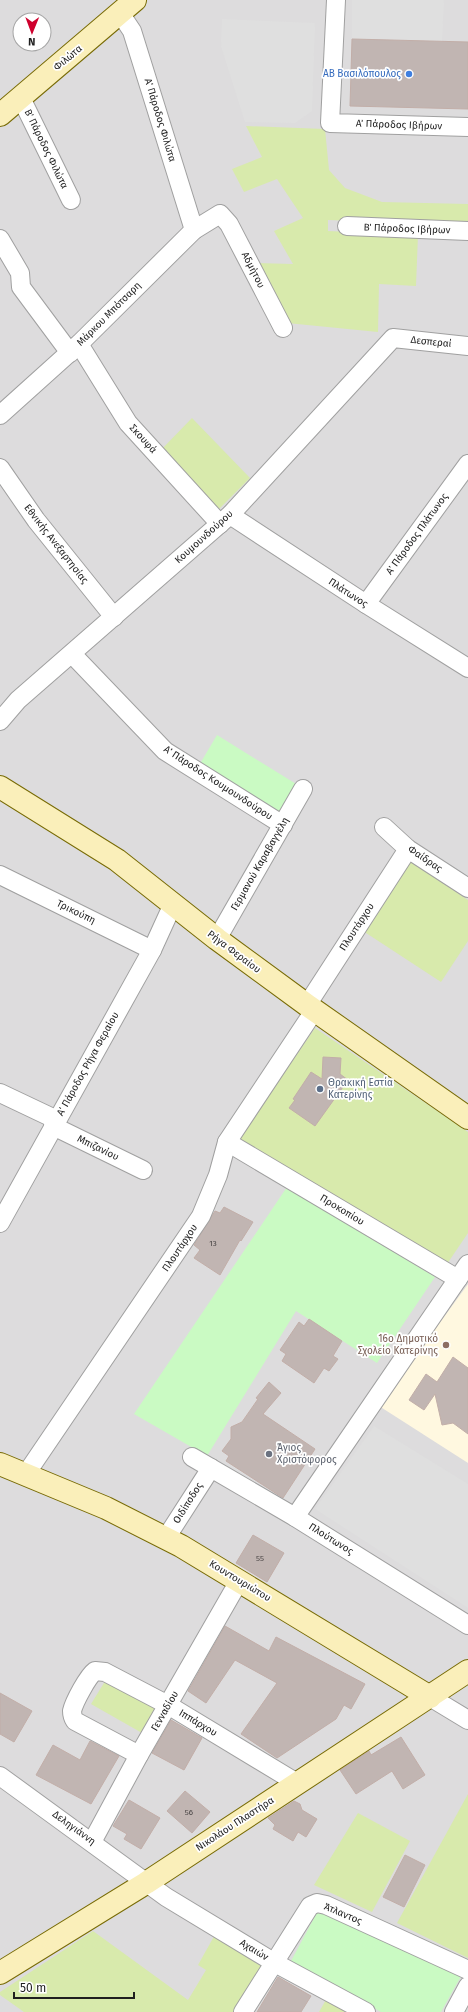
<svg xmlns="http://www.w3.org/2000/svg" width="468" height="2012" font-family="'Fira Sans',sans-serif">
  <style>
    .residential { fill: #dddcdd; fill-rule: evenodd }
    .education { fill: #fff8e0 }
    .grass { fill: #d8eaac }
    .park { fill: #cafac3 }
    .parking { fill: #dfdfdf }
    .building { fill: #c1b5b2; stroke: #c2aea8 }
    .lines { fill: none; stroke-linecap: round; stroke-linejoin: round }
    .street-casing { stroke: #a0a0a0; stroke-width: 20 }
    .secondary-casing { stroke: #786b05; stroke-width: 24 }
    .street { stroke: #fff; stroke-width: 18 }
    .secondary { stroke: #faefba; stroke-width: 22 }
    .shop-dot { fill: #3f7fe0; stroke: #fff; stroke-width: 1.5 }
    .service-dot { fill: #5c6f8a; stroke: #fff; stroke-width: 1.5 }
    .education-dot { fill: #8d6e63; stroke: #fff; stroke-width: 1.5 }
    .worship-dot { fill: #6b7280; stroke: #fff; stroke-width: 1.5 }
    .labels { text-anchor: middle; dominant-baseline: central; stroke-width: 3.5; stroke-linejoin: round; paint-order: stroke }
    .number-label { font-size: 8px; fill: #484444 }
    .street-label { font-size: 10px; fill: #1f1f1f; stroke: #fff }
    .shop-label { font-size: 10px; fill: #366cbe; stroke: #fff; text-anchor: end }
    .service-label { font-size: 10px; fill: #4e5e75; stroke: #fff; text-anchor: start }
    .education-label { font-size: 10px; fill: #785e54; stroke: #fff; text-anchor: end }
    .worship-label { font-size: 10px; fill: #5b616d; stroke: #fff; text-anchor: start }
  </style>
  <rect width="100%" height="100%" fill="#f0eae6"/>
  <path class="residential" d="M0,0H468V2012H0ZM20,20H44V44H20Z"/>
  <polygon class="education" points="468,1284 468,1463 379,1406"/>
  <g class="grass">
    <polygon points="246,126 325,129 329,170 345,188 382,202 468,204 468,225 328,220 328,231 418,235 416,286 379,284 378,332 287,323 255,263 293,264 274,231 303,218 277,179 244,192 232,169 262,157"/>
    <polygon points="192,418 250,478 216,512 159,452"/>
    <polygon points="410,861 468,900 468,941 441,982 363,931"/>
    <polygon points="315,1028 468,1132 468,1233 447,1264 239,1139"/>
    <polygon points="112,1670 162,1699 142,1733 91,1704"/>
    <polygon points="468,1794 468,1958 397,1923"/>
    <polygon points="358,1813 410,1841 372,1912 314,1885"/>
    <polygon points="93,1931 188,2000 206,1970 198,1965 217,1931 270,1964 240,2012 24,2012 0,1995 0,1992"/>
    <polygon points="327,1998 351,2012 319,2012"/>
  </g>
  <g class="park">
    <polygon points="217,735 301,787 282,819 198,767"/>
    <polygon points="287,1187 435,1277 377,1363 296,1311 207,1456 134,1414"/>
    <polygon points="320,1907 464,1971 441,2012 381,2012 291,1961"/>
  </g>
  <g class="parking">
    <polygon points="352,0 444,0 442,42 352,39"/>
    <polygon points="222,19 315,23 312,111 295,123 245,122 221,46"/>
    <polygon points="374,1426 468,1484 468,1608 315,1509"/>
  </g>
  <g class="building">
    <polygon points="352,39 468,42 468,109 350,106"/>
    <polygon points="323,1057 341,1058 340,1074 348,1080 315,1126 289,1108 295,1100 293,1099 311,1072 322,1079"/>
    <polygon points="224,1207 253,1222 241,1241 240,1240 220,1275 194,1258 200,1250 194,1245 215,1211 220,1213"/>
    <polygon points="309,1319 342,1341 333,1356 338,1359 329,1371 324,1368 314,1383 282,1361 286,1354 280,1350 299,1322 304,1326"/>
    <polygon points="453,1357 468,1368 468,1434 453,1423 442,1425 435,1394 424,1410 409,1400 426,1374 437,1382"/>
    <polygon points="269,1382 281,1393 263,1414 315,1449 283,1498 226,1461 229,1456 222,1451 231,1439 231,1427 242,1422 258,1399 256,1398"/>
    <polygon points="253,1535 284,1553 267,1582 236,1563"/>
    <polygon points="225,1626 269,1651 276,1637 365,1684 351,1709 344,1705 336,1719 277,1758 241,1734 277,1683 235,1660 206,1703 188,1691"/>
    <polygon points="0,1693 32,1711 14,1742 0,1734"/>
    <polygon points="171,1720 202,1738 184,1770 152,1753"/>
    <polygon points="401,1737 425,1775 403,1789 392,1771 356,1794 340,1770 369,1751 371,1755"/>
    <polygon points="90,1741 119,1756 91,1804 36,1775 53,1745 80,1760"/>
    <polygon points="185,1791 210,1812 192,1833 167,1811"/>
    <polygon points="129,1800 160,1818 141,1849 124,1839 127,1834 113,1826"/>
    <polygon points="294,1801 300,1804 302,1810 317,1819 306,1837 298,1832 293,1841 273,1829 275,1825 268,1818"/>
    <polygon points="405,1855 425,1865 404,1907 383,1897"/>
    <polygon points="278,1977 311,1996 301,2012 257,2012"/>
  </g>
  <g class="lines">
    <defs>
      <g id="street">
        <polyline points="336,0 330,123 468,127"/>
        <polyline points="120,13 132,31 194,230"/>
        <polyline points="21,98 71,200"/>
        <polyline points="347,226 468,231"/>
        <polyline points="0,239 20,273 21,287 70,353"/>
        <polyline points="79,344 128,423 220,524"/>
        <polyline points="0,415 79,344 194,230 220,214 229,224 283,328"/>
        <polyline points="0,468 36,520 114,617"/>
        <polyline points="230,515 366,604 468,668"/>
        <polyline points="366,604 468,464"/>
        <polyline points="72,654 165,751 283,825"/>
        <polyline points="0,721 18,700 230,515 393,338 468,346"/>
        <polyline points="384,827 408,849 468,888"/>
        <polyline points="0,875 152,950"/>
        <polyline points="217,939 303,789"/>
        <polyline points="307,1005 408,849"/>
        <polyline points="0,1093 57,1120"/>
        <polyline points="53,1126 143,1170"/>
        <polyline points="227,1142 458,1279"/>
        <polyline points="0,1223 152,950 173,904"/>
        <polyline points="192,1457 295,1517 468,1625"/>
        <polyline points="26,1474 201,1216 218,1175 227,1142 314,1011"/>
        <polyline points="295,1517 468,1264"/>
        <polyline points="166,1538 211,1468"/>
        <polyline points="430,1697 468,1720"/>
        <path d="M139,1755L75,1721C73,1718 72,1715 72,1711C74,1702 88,1676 95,1671L105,1672L168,1705L297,1783"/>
        <polyline points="0,1776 166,1897 275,1963 366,2012"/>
        <polyline points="92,1842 139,1755 239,1581"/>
        <polyline points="243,2012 310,1906 317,1903 326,1905 468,1970"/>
        <polyline points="454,2012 468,1986"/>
      </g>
      <g id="secondary">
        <polyline points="0,115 135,0"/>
        <polyline points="0,787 117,860 217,939 307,1005 468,1118"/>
        <polyline points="0,1464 106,1508 181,1546 430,1697"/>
        <polyline points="0,1973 146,1883 468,1671"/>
      </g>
    </defs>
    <use href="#street" class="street-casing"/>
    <use href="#secondary" class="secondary-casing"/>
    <use href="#street" class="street"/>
    <use href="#secondary" class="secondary"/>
  </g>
  <circle class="shop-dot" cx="409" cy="74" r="4"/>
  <circle class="service-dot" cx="320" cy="1089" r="4"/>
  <circle class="education-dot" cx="446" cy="1345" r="4"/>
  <circle class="worship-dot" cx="269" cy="1454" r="4"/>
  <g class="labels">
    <g class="number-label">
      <text x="213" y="1243">13</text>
      <text x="260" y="1558">55</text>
      <text x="189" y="1812">56</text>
    </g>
    <g class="street-label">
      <text transform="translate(68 58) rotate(-40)">Φιλώτα</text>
      <text transform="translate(160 120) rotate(73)">Α΄ Πάροδος Φιλώτα</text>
      <text transform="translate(399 125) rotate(2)">Α΄ Πάροδος Ιβήρων</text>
      <text transform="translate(46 149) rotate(64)">Β΄ Πάροδος Φιλώτα</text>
      <text transform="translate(407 229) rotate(2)">Β΄ Πάροδος Ιβήρων</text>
      <text transform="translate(253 270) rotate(63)">Αδμήτου</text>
      <text transform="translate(109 314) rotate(-45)">Μάρκου Μπότσαρη</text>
      <text transform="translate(431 342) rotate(6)">Δεσπεραί</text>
      <text transform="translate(143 439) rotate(48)">Σκουφά</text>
      <text transform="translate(417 534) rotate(-54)">Α΄ Πάροδος Πλάτωνος</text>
      <text transform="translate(204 537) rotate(-42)">Κουμουνδούρου</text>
      <text transform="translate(56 544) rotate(52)">Εθνικής Ανεξαρτησίας</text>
      <text transform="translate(348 593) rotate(33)">Πλάτωνος</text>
      <text transform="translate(218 783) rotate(33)">Α΄ Πάροδος Κουμουνδούρου</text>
      <text transform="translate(425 859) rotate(34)">Φαίδρας</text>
      <text transform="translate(260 864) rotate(-60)">Γερμανού Καραβαγγέλη</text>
      <text transform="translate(76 912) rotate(26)">Τρικούπη</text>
      <text transform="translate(357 927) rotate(-57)">Πλουτάρχου</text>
      <text transform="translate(234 952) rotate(37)">Ρήγα Φεραίου</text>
      <text transform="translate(88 1064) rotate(-61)">Α΄ Πάροδος Ρήγα Φεραίου</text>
      <text transform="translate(98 1148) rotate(26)">Μπιζανίου</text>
      <text transform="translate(342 1210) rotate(31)">Προκοπίου</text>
      <text transform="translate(180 1248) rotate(-56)">Πλουτάρχου</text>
      <text transform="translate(188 1503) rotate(-58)">Οιδίποδος</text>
      <text transform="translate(331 1539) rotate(32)">Πλούτωνος</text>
      <text transform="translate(240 1581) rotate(31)">Κουντουριώτου</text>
      <text transform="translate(165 1711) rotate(-60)">Γενναδίου</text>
      <text transform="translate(198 1723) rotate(31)">Ιππάρχου</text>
      <text transform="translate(235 1824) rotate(-33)">Νικολάου Πλαστήρα</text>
      <text transform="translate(74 1828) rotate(36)">Δεληγιάννη</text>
      <text transform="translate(343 1914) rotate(23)">Άτλαντος</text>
      <text transform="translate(254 1950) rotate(31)">Αχαιών</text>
    </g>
    <g class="shop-label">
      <text x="401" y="74">ΑΒ Βασιλόπουλος</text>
    </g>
    <g class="service-label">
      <text x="328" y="1083">Θρακική Εστία<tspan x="328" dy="12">Κατερίνης</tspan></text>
    </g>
    <g class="education-label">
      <text x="438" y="1339">16ο Δημοτικό<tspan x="438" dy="12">Σχολείο Κατερίνης</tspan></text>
    </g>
    <g class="worship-label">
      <text x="277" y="1448">Άγιος<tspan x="277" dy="12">Χριστόφορος</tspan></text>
    </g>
  </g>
  <g transform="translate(32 32) rotate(181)"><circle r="19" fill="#ffffff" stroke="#a5a5a5"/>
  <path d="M0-3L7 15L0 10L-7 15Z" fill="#cf002d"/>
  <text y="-6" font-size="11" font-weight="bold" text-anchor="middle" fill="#1f1f1f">N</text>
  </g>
  <path d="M14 1992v6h120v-6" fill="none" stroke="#1f1f1f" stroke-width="2"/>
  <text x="20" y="1992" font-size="12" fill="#1f1f1f" stroke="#ffffff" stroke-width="3" paint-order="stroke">50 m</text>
</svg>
